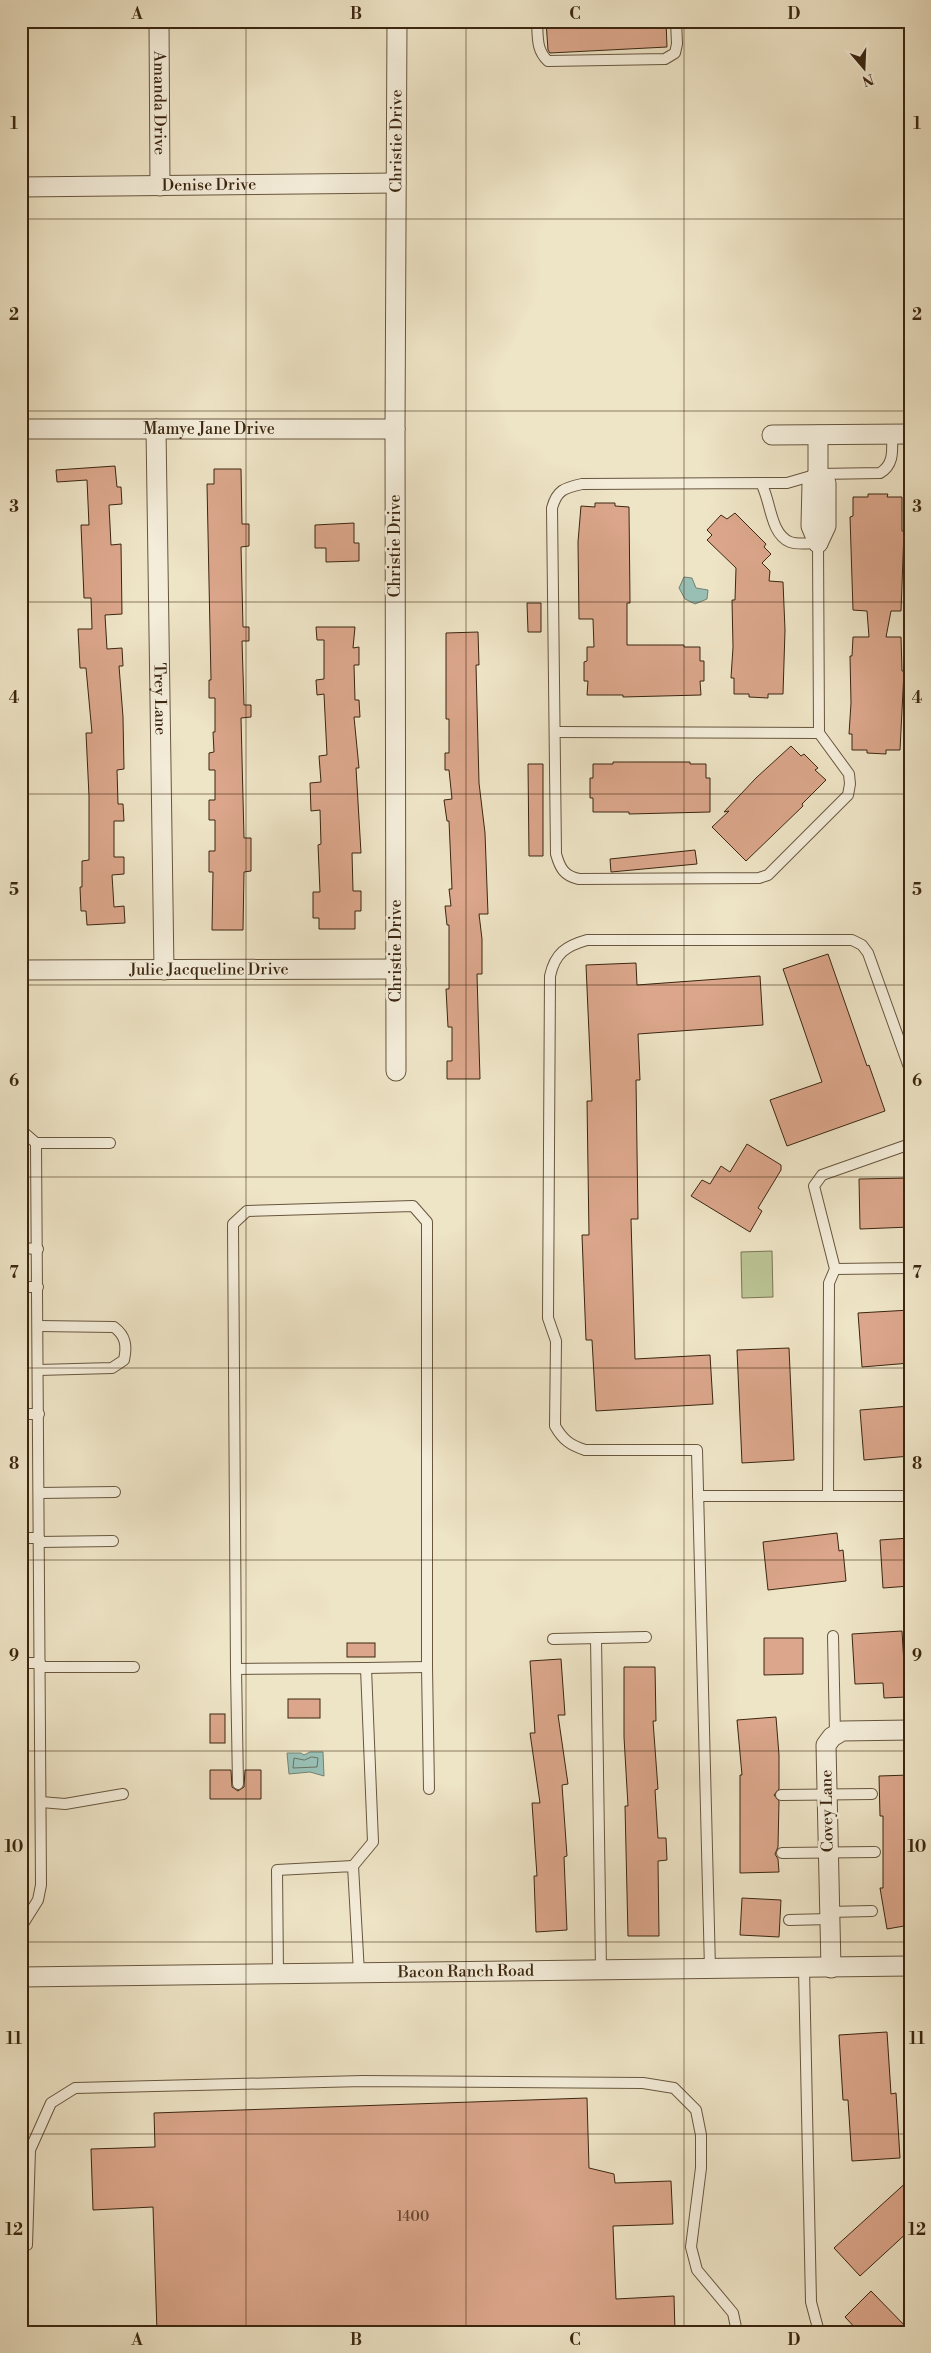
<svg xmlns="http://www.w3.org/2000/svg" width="931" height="2353" font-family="'Libre Bodoni',serif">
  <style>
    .green { fill: #bbc393; stroke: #7b7452 }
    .water { fill: #99bfb5; stroke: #738273 }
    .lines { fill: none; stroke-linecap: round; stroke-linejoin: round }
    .shore { stroke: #6a7262; stroke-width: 1 }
    .building { fill: #dba68b; stroke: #3b2610 }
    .lane-casing { stroke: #68563e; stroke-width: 12 }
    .street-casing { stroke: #68563e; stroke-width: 21 }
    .lane { stroke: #f4edda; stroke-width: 10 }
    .street { stroke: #f4edda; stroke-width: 19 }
    .grid { fill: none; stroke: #3b2610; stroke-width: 1; stroke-opacity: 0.55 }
    .labels { text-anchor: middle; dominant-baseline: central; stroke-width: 5; stroke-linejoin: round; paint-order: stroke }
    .number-label { font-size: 14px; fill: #63462f }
    .street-label { font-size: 16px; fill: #3b2610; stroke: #f4edda }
    .neatline { fill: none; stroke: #3b2610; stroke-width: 2 }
    .grid-label { font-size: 16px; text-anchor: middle; font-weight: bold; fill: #3b2610 }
  </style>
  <rect width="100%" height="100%" fill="#eee4c6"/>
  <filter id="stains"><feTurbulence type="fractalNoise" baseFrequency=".004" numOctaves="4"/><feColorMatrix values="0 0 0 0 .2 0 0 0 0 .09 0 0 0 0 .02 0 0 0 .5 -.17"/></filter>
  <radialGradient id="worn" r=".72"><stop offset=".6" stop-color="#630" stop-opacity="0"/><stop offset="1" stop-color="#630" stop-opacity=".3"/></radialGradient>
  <polygon class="green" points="772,1251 773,1297 742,1298 741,1252"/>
  <g class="water">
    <polygon points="684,577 692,578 696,588 708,590 707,599 695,604 685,599 679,588"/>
    <polygon points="310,1752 323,1752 324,1776 310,1772 289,1774 287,1753 301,1753 304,1755"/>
  </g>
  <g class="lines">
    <polygon class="shore" points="312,1757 318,1758 317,1767 293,1768 294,1758 304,1760"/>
  </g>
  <g class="building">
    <polygon points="546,21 666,21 667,47 550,53 548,50"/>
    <polygon points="115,466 117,487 121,487 122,504 109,505 111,545 121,544 122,614 105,615 107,649 122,648 123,666 119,666 123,717 124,769 117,770 118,804 123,804 124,821 114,821 114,857 124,857 124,874 112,875 114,907 124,906 125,923 87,925 86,911 81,911 80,887 82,887 82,861 89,860 89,796 86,733 92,733 86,668 80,668 78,629 92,629 91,598 84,598 81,525 89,525 87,480 57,482 56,470"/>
    <polygon points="214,469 241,469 242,524 249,524 249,546 241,547 243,627 249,627 249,641 242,641 244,705 251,705 251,717 241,718 244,838 251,838 251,871 244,872 243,930 212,930 213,872 209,872 209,851 215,851 215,820 209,820 209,800 215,800 215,770 209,770 209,753 214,752 213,732 215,732 215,698 209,698 209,680 211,680 207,484 214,484"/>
    <polygon points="868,494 888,494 887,497 902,497 902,531 904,531 901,611 891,611 886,637 901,637 902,671 904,671 900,750 886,750 886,754 867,753 867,750 852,750 852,734 849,734 851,703 850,656 852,656 853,637 869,637 867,611 853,610 850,517 853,516 853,497 868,497"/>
    <polygon points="595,503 615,503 615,506 629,507 630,603 627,603 627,645 684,645 684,647 700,647 700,661 704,661 704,681 700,681 701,695 623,697 623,695 587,695 588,681 584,681 584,662 587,661 587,647 594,647 593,619 579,619 578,542 581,506 595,507"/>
    <polygon points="735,513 766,544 764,547 771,554 762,563 770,571 769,581 783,582 785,630 783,694 768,694 768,698 749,697 749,694 734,694 734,678 731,678 733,647 732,600 735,600 736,568 707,540 712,535 707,530 721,515 727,519"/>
    <polygon points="354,523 354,543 359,543 359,561 326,562 326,548 315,548 315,525"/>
    <polygon points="527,603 541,603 541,632 528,632"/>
    <polygon points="316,627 355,627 353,648 359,647 359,665 354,665 355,700 359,700 360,717 354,717 359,768 356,768 361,853 352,853 353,891 361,891 361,911 355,911 355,929 319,929 319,918 313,918 313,892 320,892 318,845 321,844 320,810 311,811 310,783 321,782 319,756 327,755 324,694 317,695 316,680 324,679 324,640 317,640"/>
    <polygon points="478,632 479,665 476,665 479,783 485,833 488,914 479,914 482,939 482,974 477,974 480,1079 447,1079 447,1061 452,1061 452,1027 448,1027 446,989 449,989 449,925 447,925 445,906 451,906 449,889 452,889 449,821 447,821 444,800 452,799 449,770 445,770 445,753 449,753 449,719 446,719 446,633"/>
    <polygon points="791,746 801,756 804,754 818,768 815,770 826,780 802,804 803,806 746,861 712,827 729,811 724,812 756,778"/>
    <polygon points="613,762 690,762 690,764 706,764 706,778 710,778 710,812 629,814 629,812 593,812 593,798 590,798 590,778 593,778 593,764 613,764"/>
    <polygon points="528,764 543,764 543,856 529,856"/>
    <polygon points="695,850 697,864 611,872 610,859"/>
    <polygon points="828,954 867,1066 869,1065 885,1111 787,1146 770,1100 822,1082 783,969"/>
    <polygon points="636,963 637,985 760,976 763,1025 638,1034 640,1080 636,1080 638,1219 631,1219 635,1359 710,1355 713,1404 596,1411 592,1340 586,1340 582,1235 589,1235 587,1101 592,1101 586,965"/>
    <polygon points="747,1144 781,1165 781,1170 758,1208 762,1211 750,1232 691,1196 702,1180 710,1184 721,1166 730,1172"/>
    <polygon points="910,1178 910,1227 860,1229 859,1179"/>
    <polygon points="910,1310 910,1363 862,1367 858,1313"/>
    <polygon points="789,1348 794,1460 742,1463 737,1350"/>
    <polygon points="910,1406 910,1456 864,1460 860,1410"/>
    <polygon points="837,1533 839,1551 843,1550 846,1581 768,1590 763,1542"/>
    <polygon points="910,1538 910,1586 883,1588 880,1540"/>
    <polygon points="902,1631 906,1697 884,1698 883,1683 855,1684 852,1634"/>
    <polygon points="764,1638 803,1638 803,1674 764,1675"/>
    <rect x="347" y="1643" width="28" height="14"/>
    <polygon points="561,1659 565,1715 558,1715 568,1784 562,1785 567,1856 564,1857 567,1930 536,1932 534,1876 537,1876 532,1803 540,1803 530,1733 535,1733 530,1661"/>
    <polygon points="624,1667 655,1667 656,1721 653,1721 658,1789 655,1790 658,1838 666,1838 667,1860 658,1861 659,1936 628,1936 625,1806 628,1806 624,1737"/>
    <rect x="288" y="1699" width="32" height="19"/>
    <rect x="210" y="1714" width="15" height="29"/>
    <polygon points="776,1717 779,1755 779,1789 774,1795 779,1801 778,1847 775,1854 778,1859 779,1872 740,1873 740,1775 742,1775 737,1720"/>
    <polygon points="210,1770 231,1770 232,1787 238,1791 244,1787 245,1770 261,1770 261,1799 210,1799"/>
    <polygon points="910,1775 910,1925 887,1929 880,1888 883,1888 883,1816 880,1816 879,1776"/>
    <polygon points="742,1898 781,1900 779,1937 740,1935"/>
    <polygon points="887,2032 891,2094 896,2093 900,2158 852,2161 848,2100 843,2100 839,2035"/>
    <polygon points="587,2098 589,2168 614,2174 615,2183 671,2181 673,2224 613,2226 616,2299 674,2296 675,2332 157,2332 153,2207 93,2210 91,2149 155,2147 154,2113"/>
    <polygon points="910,2179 910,2230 860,2276 834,2248"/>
    <polygon points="871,2291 910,2331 910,2332 859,2332 845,2317"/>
  </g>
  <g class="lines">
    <defs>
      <g id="lane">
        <path d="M537,21C538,37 536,50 548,61L665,59L675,53L677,44L676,21"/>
        <path d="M761,483C771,501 770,534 790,542C798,545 810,543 818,543L819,733L849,774L850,784L848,795L768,875L759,878L579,879C564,876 560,868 556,854L552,508C557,490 564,488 582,484L761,483H787L818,474L880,473C895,464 892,449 892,434"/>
        <polyline points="555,732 819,733"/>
        <polyline points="21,1130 36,1143 41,1885 38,1900 21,1927"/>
        <polyline points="36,1143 110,1143"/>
        <polyline points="21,1248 38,1249"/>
        <polyline points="835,1269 910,1268"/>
        <polyline points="21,1287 38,1287"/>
        <path d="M38,1326L114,1327C126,1336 127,1346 124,1360L112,1368L38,1370"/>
        <polyline points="21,1414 39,1414"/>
        <polyline points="39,1493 115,1492"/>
        <polyline points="698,1496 910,1496"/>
        <polyline points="828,1496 829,1283 835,1269 814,1186 822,1175 910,1144"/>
        <polyline points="21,1538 39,1538"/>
        <polyline points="39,1542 113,1541"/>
        <polyline points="833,1636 835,1734"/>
        <polyline points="596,1638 601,1970"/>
        <polyline points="553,1639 646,1637"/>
        <polyline points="21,1663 40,1663"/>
        <polyline points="40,1667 134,1667"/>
        <polyline points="366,1668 427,1667"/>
        <polyline points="236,1669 233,1224 247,1211 413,1206 427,1222 427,1667 429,1789"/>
        <polyline points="238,1784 236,1669 366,1668 373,1842 353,1866"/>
        <polyline points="781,1795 872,1794"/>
        <polyline points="41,1802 65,1804 123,1794"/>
        <polyline points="782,1853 875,1852"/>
        <polyline points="829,1912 872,1911"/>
        <polyline points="789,1920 830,1919"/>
        <polyline points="804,1968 811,2302 819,2332"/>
        <path d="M710,1969L697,1450H585C570,1445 563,1440 555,1426L556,1341L548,1318L550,976C555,953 566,946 587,940H852L862,945L868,953L910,1070"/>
        <polyline points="278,1974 277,1870 353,1866 359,1973"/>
        <polyline points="27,2245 30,2150 51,2103 75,2088 363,2081 643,2083 674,2088 696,2110 701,2135 701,2168 691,2247 697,2270 733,2313 737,2332"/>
      </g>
      <g id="street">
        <path id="s1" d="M159,21L160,186"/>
        <path id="s2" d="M21,187L396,183"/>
        <path id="s3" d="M21,429H395"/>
        <path id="s4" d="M156,429L164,970"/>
        <polyline points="772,435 910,434"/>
        <polyline points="818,435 818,474 812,483 811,526 818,543"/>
        <polyline points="818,474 826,483 826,526 818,543"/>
        <path id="s5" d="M21,970L396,969"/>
        <path id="s6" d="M396,1071L395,429L397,21"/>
        <polyline points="831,1968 826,1745 832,1737 842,1731 910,1730"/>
        <path id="s7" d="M21,1977L910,1966"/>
      </g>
    </defs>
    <use href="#lane" class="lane-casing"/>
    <use href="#street" class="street-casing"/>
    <use href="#lane" class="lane"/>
    <use href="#street" class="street"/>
  </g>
  <path class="grid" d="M246,21V2332M466,21V2332M684,21V2332M21,219H910M21,411H910M21,602H910M21,794H910M21,985H910M21,1177H910M21,1368H910M21,1560H910M21,1751H910M21,1942H910M21,2134H910"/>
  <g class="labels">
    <g class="number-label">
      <text x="413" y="2217">1400</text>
    </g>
    <g class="street-label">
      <text stroke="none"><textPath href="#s1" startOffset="82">Amanda Drive</textPath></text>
      <text stroke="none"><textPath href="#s6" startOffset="930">Christie Drive</textPath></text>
      <text stroke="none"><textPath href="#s2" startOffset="188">Denise Drive</textPath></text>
      <text stroke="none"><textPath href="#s3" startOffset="188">Mamye Jane Drive</textPath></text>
      <text transform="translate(395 546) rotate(-90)">Christie Drive</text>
      <text stroke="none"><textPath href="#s4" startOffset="270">Trey Lane</textPath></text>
      <text transform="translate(396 951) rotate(-90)">Christie Drive</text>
      <text stroke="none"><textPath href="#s5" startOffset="188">Julie Jacqueline Drive</textPath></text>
      <text transform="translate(827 1811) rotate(-91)">Covey Lane</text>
      <text stroke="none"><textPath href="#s7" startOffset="445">Bacon Ranch Road</textPath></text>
    </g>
  </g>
  <rect width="931" height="2353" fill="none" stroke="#eee4c6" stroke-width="55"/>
  <g transform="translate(864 68) rotate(161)" stroke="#f4edda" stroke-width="4" paint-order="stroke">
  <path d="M0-4L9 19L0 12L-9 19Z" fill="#3b2610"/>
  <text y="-8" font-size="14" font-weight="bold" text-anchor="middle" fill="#3b2610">N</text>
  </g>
  <rect x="28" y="28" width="876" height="2298" class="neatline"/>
  <g class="grid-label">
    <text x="137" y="19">A</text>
    <text x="356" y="19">B</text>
    <text x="575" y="19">C</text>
    <text x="794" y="19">D</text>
    <text x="14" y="129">1</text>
    <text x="917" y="129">1</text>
    <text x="14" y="320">2</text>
    <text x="917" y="320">2</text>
    <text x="14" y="512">3</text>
    <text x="917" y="512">3</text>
    <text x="14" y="703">4</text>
    <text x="917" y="703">4</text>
    <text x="14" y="895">5</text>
    <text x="917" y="895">5</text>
    <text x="14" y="1086">6</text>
    <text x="917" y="1086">6</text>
    <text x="14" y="1278">7</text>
    <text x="917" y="1278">7</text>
    <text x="14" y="1469">8</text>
    <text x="917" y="1469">8</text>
    <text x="14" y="1661">9</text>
    <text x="917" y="1661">9</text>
    <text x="14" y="1852">10</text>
    <text x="917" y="1852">10</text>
    <text x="14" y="2044">11</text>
    <text x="917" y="2044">11</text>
    <text x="14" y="2235">12</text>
    <text x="917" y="2235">12</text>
    <text x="137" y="2345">A</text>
    <text x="356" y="2345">B</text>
    <text x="575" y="2345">C</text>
    <text x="794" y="2345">D</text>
  </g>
  <rect width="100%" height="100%" filter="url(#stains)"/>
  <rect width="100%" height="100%" fill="url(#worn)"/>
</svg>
